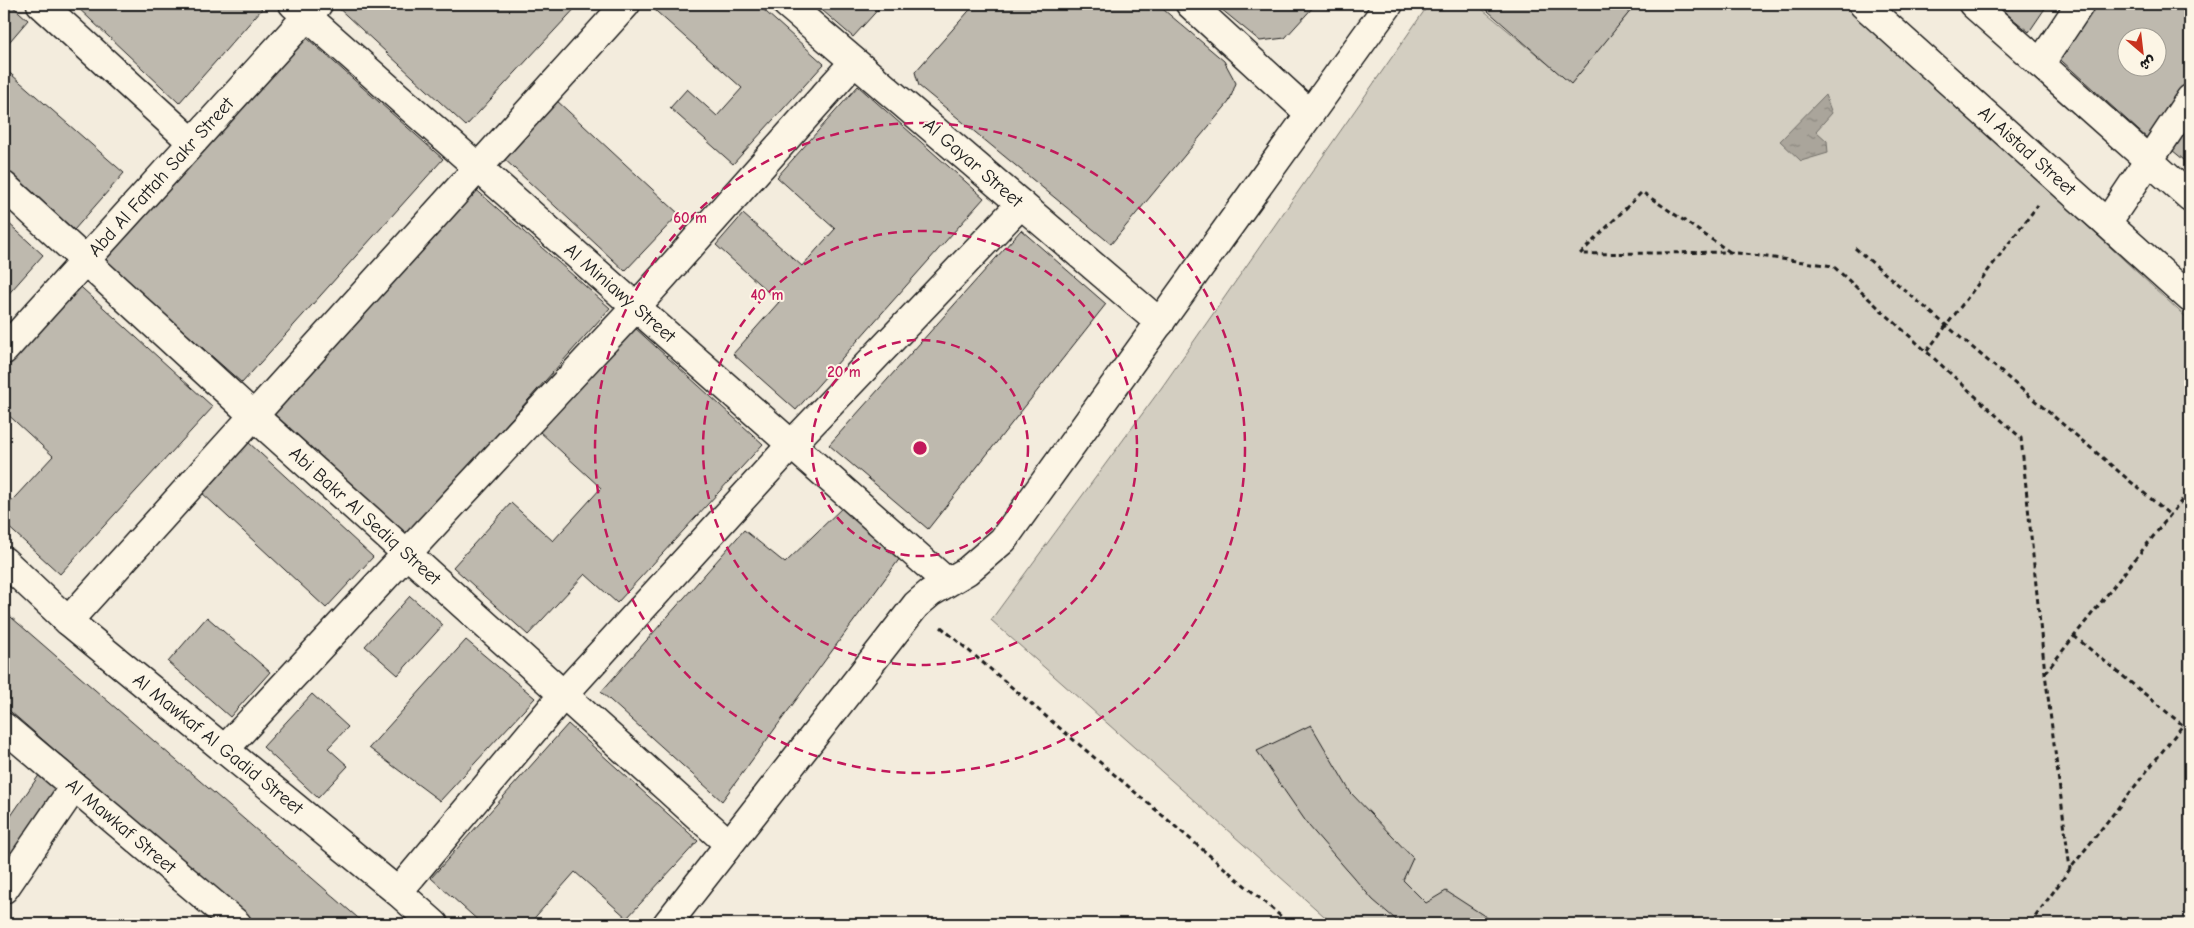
<svg xmlns="http://www.w3.org/2000/svg" width="2194" height="928" font-family="'Comic Neue','Playpen Sans Arabic',sans-serif">
  <style>
    .pitch { fill: #d3cec1; stroke: #78756e }
    .water { fill: url(#water-ripples); stroke: #716e68 }
    .building { fill: #beb9ae; stroke: #1c1c1c; fill-rule: evenodd }
    .lines { fill: none; stroke-linecap: round; stroke-linejoin: round }
    .minor-casing { stroke: #1c1c1c; stroke-width: 31 }
    .path { stroke: #1c1c1c; stroke-width: 3; stroke-dasharray: 5 4; stroke-linecap: butt }
    .minor { stroke: #fcf5e5; stroke-width: 28 }
    .ring { fill: none; stroke: #c2185b; stroke-width: 2.5; stroke-dasharray: 9 6 }
    .labels { text-anchor: middle; dominant-baseline: central; stroke-width: 4; stroke-linejoin: round; paint-order: stroke }
    .street-label { font-size: 19px; fill: #1c1c1c; stroke: #fcf5e5 }
    .centre { fill: #c2185b; stroke: #fcf5e5; stroke-width: 2.5 }
    .ring-label { font-size: 15px; text-anchor: middle; font-weight: bold; fill: #c2185b; stroke: #fcf5e5; stroke-width: 4; stroke-linejoin: round; paint-order: stroke }
  </style>
  <defs>
    <pattern id="water-ripples" width="26" height="14" patternUnits="userSpaceOnUse" patternTransform="scale(1.25)"><rect width="26" height="14" fill="#aaa59b"/><path d="M2 4q2-2 4 0t4 0M15 11q2-2 4 0t4 0" fill="none" stroke="#8a867e"/></pattern>
  </defs>
  <rect width="100%" height="100%" fill="#f3ecdd"/>
  <filter id="ink" filterUnits="userSpaceOnUse"><feTurbulence type="fractalNoise" baseFrequency=".02" numOctaves="2"/><feDisplacementMap in="SourceGraphic" scale="10" xChannelSelector="R" yChannelSelector="G"/><feConvolveMatrix kernelMatrix="1 2 1 2 8 2 1 2 1" color-interpolation-filters="sRGB"/></filter>
  <g filter="url(#ink)">
    <polygon class="pitch" points="1429,4 1476,4 1571,83 1636,4 1847,4 2190,321 2190,924 1333,924 991,620 1162,387"/>
    <polygon class="water" points="1825,95 1832,113 1816,131 1827,141 1828,153 1801,161 1780,141"/>
    <g class="building">
      <polygon points="4,4 10,4 28,20 4,48"/>
      <polygon points="74,4 256,4 262,9 179,103"/>
      <polygon points="334,4 579,4 466,126"/>
      <polygon points="648,4 757,4 824,64 733,164 670,108 687,89 717,116 742,88"/>
      <polygon points="815,4 883,4 853,37"/>
      <polygon points="975,4 1157,4 1224,61 1236,83 1229,102 1111,244 919,86 915,72"/>
      <polygon points="1215,4 1316,4 1285,38 1260,41"/>
      <polygon points="1480,4 1636,4 1571,84"/>
      <polygon points="1995,4 2048,4 2029,32"/>
      <path d="M2085,4H2190V77L2149,140L2052,52ZM2126,38H2156V68H2126Z"/>
      <polygon points="298,30 443,159 242,383 97,254"/>
      <polygon points="4,68 124,173 74,230 4,167"/>
      <polygon points="858,86 984,198 796,410 733,354 779,302 716,245 743,214 802,266 835,229 777,177"/>
      <polygon points="555,99 679,214 625,271 501,156"/>
      <polygon points="2190,110 2190,165 2166,145"/>
      <polygon points="472,186 610,308 408,535 270,414"/>
      <polygon points="4,219 43,255 4,299"/>
      <polygon points="1021,230 1106,304 928,529 829,445"/>
      <polygon points="72,279 213,407 60,574 4,523 4,509 53,456 4,411 4,354"/>
      <polygon points="634,327 763,444 617,603 585,574 528,635 453,567 511,503 553,541 601,488 539,431"/>
      <polygon points="248,442 373,557 326,608 201,492"/>
      <polygon points="846,504 903,554 722,801 601,692 744,530 785,563"/>
      <polygon points="410,596 443,625 398,675 365,646"/>
      <polygon points="4,611 365,924 255,924 4,706"/>
      <polygon points="207,617 270,672 230,717 168,662"/>
      <polygon points="466,640 535,698 440,801 369,748"/>
      <polygon points="312,694 348,727 328,748 348,766 318,798 263,747"/>
      <polygon points="568,724 698,841 627,918 575,872 529,924 482,924 431,878"/>
      <polygon points="1311,725 1351,793 1413,858 1403,880 1426,903 1446,891 1497,924 1401,924 1373,900 1309,826 1257,751"/>
      <polygon points="44,768 66,787 4,877 4,826"/>
    </g>
    <g class="lines">
      <defs>
        <g id="minor">
          <polyline points="41,4 192,142"/>
          <polyline points="293,4 947,582"/>
          <polyline points="787,4 1160,323"/>
          <polyline points="1190,4 1310,114"/>
          <polyline points="1863,4 2190,298"/>
          <polyline points="1973,4 2190,197"/>
          <polyline points="2040,64 2080,4"/>
          <polyline points="4,186 254,416 729,844"/>
          <polyline points="2107,223 2190,99"/>
          <polyline points="4,350 318,4"/>
          <polyline points="4,561 68,621 398,892 434,924"/>
          <polyline points="68,621 626,4"/>
          <polyline points="4,727 237,924"/>
          <polyline points="224,750 636,307 854,62"/>
          <polyline points="4,889 74,787"/>
          <polyline points="398,892 563,695 792,444 1021,204"/>
          <polyline points="667,924 916,605 930,593 967,571 1003,540 1389,4"/>
        </g>
      </defs>
      <use href="#minor" class="minor-casing"/>
      <g class="path">
        <polyline points="1855,248 2170,515"/>
        <polyline points="1730,252 1642,192 1580,254 1730,252 1833,266 2021,438 2045,673 2070,869"/>
        <polyline points="1927,351 2038,205"/>
        <polyline points="941,627 1290,924"/>
        <polyline points="2074,636 2190,731"/>
        <polyline points="2045,673 2190,490"/>
        <polyline points="2030,924 2070,869 2183,725"/>
      </g>
      <use href="#minor" class="minor"/>
    </g>
  </g>
  <g class="ring">
    <circle cx="920" cy="448" r="108"/>
    <circle cx="920" cy="448" r="217"/>
    <circle cx="920" cy="448" r="325"/>
  </g>
  <g class="labels">
    <g class="street-label">
      <text transform="translate(2027 151) rotate(42)">Al Aistad Street</text>
      <text transform="translate(973 163) rotate(41)">Al Gayar Street</text>
      <text transform="translate(161 177) rotate(-48)">Abd Al Fattah Sakr Street</text>
      <text transform="translate(620 293) rotate(41)">Al Miniawy Street</text>
      <text transform="translate(365 516) rotate(42)">Abi Bakr Al Sediq Street</text>
      <text transform="translate(218 744) rotate(39)">Al Mawkaf Al Gadid Street</text>
      <text transform="translate(121 826) rotate(40)">Al Mawkaf Street</text>
    </g>
  </g>
  <circle cx="920" cy="448" r="8" class="centre"/>
  <g class="ring-label">
    <text x="690" y="223">60 m</text>
    <text x="767" y="300">40 m</text>
    <text x="844" y="377">20 m</text>
  </g>
  <rect width="2194" height="928" fill="none" stroke="#fcf5e5" stroke-width="20"/>
  <rect x="10" y="10" width="2174" height="908" fill="none" stroke="#1c1c1c" stroke-width="2" filter="url(#ink)"/>
  <g transform="translate(2142 52) rotate(152)"><circle r="24" fill="#fcf5e5" stroke="#a29e95"/>
  <path d="M0-4L9 19L0 12L-9 19Z" fill="#c8321e"/>
  <text y="-8" font-size="14" font-weight="bold" text-anchor="middle" fill="#1c1c1c">ش</text>
  </g>
</svg>
